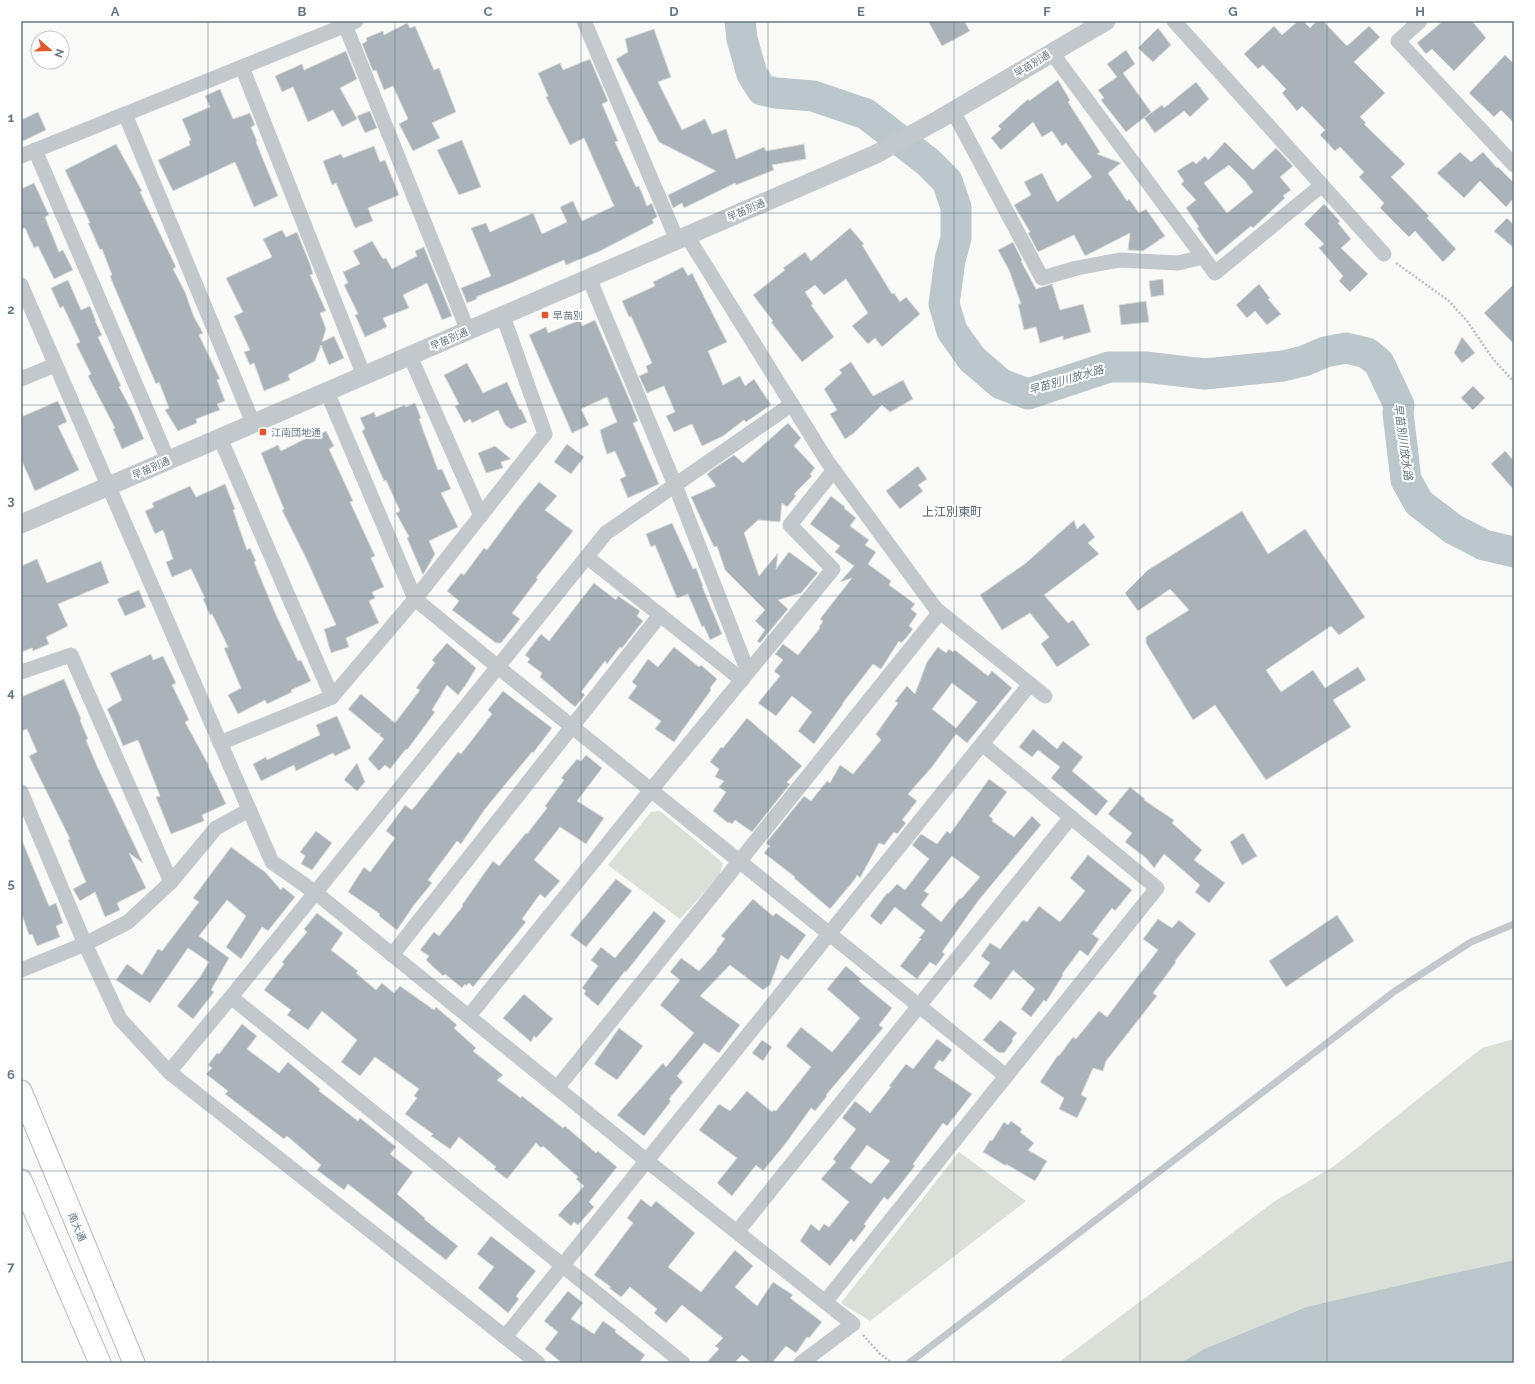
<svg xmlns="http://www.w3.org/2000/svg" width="1535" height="1384" font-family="Raleway,'Noto Sans JP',sans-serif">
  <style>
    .green { fill: #dadfd7 }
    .water { fill: #bbc7cb }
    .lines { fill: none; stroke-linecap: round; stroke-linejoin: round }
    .river { stroke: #bbc7cb; stroke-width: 31 }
    .building { fill: #aab3b9; stroke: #dcdcda; fill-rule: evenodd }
    .secondary-casing { stroke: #b3babf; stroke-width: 23 }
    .path { stroke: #bbbfc2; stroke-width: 2.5; stroke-dasharray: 2 2; stroke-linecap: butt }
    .service { stroke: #c3c8cc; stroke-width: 7 }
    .minor { stroke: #c3c8cc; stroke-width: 15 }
    .tertiary { stroke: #c3c8cc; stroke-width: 19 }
    .secondary { stroke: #fff; stroke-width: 21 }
    .grid { fill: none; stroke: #657683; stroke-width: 1; stroke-opacity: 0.55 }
    .poi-dot { fill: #e4572e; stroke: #fff; stroke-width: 1.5 }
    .labels { text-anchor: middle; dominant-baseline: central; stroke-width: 4; stroke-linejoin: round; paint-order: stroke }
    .street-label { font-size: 10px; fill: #657683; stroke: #fff }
    .poi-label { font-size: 10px; fill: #657683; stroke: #fff; text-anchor: start }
    .water-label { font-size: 11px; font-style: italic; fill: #60757c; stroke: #fff }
    .quarter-label { font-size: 12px; fill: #57646e; stroke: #fff }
    .neatline { fill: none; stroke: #657683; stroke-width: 1.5 }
    .grid-label { font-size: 13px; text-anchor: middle; font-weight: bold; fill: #657683 }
  </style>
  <rect width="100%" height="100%" fill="#fafaf8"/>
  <g class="green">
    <polygon points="660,811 723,863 719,876 680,919 608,865 651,812"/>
    <polygon points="1514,1039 1514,1260 1435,1277 1306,1307 1204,1349 1181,1363 1058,1363 1275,1201 1333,1167 1482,1048"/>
    <polygon points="959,1152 1026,1201 870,1321 841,1303"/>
  </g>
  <polygon class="water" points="1514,1260 1514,1363 1181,1363 1204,1349 1306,1307 1435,1277"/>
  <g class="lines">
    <polyline class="river" points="740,21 742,39 752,74 762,90 776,93 813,96 866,114 928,162 947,181 956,207 956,238 950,260 944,304 952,331 972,359 1001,384 1028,394 1109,367 1145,367 1205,374 1283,366 1304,361 1325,352 1346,348 1367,353 1379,363 1399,405 1398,413 1406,480 1419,503 1453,529 1484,545 1514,552"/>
  </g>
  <g class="building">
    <polygon points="928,21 964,21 970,31 942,46"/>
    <polygon points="1298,21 1303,21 1310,28 1317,21 1323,21 1347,46 1369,26 1380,37 1354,62 1385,93 1360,117 1366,123 1364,124 1405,164 1391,177 1429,216 1427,218 1456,249 1443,262 1415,231 1409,237 1380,208 1384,203 1359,177 1364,172 1340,147 1335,151 1320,135 1325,130 1302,106 1297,111 1282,93 1286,89 1263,65 1258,69 1244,54 1274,26 1282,35"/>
    <polygon points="1443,21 1472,21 1486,38 1454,71 1432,49 1426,54 1417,43"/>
    <polygon points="407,23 410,28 415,26 434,70 439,68 456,112 432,123 440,138 413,151 399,124 408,119 393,86 384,90 376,70 373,71 362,44 367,41 366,38 383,31 384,35"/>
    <polygon points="1158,28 1171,45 1153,62 1138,48"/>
    <polygon points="654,29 671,77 658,82 682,130 705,119 712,134 726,129 736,159 764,147 766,151 804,144 806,159 772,165 774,170 736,185 735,183 684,208 682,203 673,208 668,195 716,171 659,142 616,59 628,52 625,39"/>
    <polygon points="1126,50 1135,64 1123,73 1151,112 1126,132 1101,100 1104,98 1098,90 1117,77 1107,64"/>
    <polygon points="346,51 357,79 340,88 357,119 342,127 333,110 308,122 293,87 282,92 275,76 302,64 304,70"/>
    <polygon points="1505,55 1514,64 1514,123 1501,110 1494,117 1469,93"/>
    <polygon points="590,59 608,101 602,104 618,141 615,142 636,187 639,186 647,206 652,203 657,217 652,220 654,223 600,251 566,265 564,260 511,283 476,297 477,299 467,303 461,288 491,276 471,228 486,223 490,232 533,213 542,234 567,222 560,207 573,201 582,221 614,206 584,138 570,145 546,97 548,96 538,73 560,63 563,70"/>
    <polygon points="1058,80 1070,100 1068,102 1100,152 1097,154 1121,163 1108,173 1127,201 1129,199 1139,213 1146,209 1165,236 1143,251 1128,250 1130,233 1085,256 1074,235 1038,252 1028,233 1030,232 1014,205 1031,195 1024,182 1042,173 1057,202 1092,177 1066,143 1062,146 1052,131 1042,137 1033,122 1001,150 991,138 1001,129 998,126 1028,99 1029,101"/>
    <polygon points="1196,82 1209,99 1190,117 1184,111 1155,133 1144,118 1162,105 1164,108"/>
    <polygon points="220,89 233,119 250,113 255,125 251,127 257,141 256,142 278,196 254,207 235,162 173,191 158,160 190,145 189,141 191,140 182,119 210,107 205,96"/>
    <polygon points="370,111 377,128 365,133 357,116"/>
    <polygon points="38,112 46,130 21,142 21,120"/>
    <polygon points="462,140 481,187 459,195 437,150"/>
    <path d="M1225,142L1253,170L1276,148L1293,166L1280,177L1291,190L1283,196L1285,198L1253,228L1251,226L1216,255L1203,237L1197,228L1199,227L1186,208L1196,200L1181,184L1184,181L1177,171L1193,161L1196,164L1205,156L1208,160ZM1229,165L1245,181L1253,192L1227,213L1204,183Z"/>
    <polygon points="116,144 142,191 140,192 176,267 173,269 185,292 194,317 203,333 199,335 220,379 217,380 225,401 217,404 220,410 196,419 197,423 178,431 165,410 169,408 159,382 156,384 114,286 110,276 112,275 102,249 100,250 88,223 90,223 65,170"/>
    <polygon points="374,146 380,162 385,160 399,195 368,208 373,221 355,228 336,183 332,185 323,161 341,154 343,158"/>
    <polygon points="1460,152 1471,162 1483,152 1497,168 1498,167 1514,183 1514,198 1506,207 1480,181 1464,198 1437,173"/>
    <polygon points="34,183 49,215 45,217 59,252 63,250 73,270 54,279 38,246 34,248 25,228 21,229 21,189"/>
    <polygon points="1324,204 1340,221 1338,223 1351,239 1341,248 1368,274 1350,292 1339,281 1343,276 1319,248 1324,244 1304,224"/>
    <polygon points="1507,218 1514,225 1514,248 1494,231"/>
    <polygon points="850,228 864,244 862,245 892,294 894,293 900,302 906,297 920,314 882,347 875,338 868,344 852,326 868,313 846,279 824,295 815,285 805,292 813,304 811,305 834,337 802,362 771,322 773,321 753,295 785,270 783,268 805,252 811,261"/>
    <polygon points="282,230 286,237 297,232 310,264 313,274 310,275 326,311 320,313 326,329 322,342 334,336 344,358 329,365 321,345 315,361 288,375 290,380 264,391 254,363 250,365 244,352 250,350 234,316 243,312 226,278 272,257 263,239"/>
    <polygon points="372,241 383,259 386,258 392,269 417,256 415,251 424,247 452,316 442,320 427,283 403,295 409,308 383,318 387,327 365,337 355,315 358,314 344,285 348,283 343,272 360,264 353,251"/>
    <polygon points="1013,242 1022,260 1021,261 1036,289 1052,284 1060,310 1083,304 1091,332 1063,340 1063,336 1040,343 1036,327 1024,330 1018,304 1021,304 1009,270 998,250"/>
    <polygon points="683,267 688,276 692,273 727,342 708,351 723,385 740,376 745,386 754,379 771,405 746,422 744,420 723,436 702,446 692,424 674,432 666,416 675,412 664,386 647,393 639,376 648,372 646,366 652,363 631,316 629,317 622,301 655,286 653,282"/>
    <polygon points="1163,279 1164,295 1151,297 1149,281"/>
    <polygon points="68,280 81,310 90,306 96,321 95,321 102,335 98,337 121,386 119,387 131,409 144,439 122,449 113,429 115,428 88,376 91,374 76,344 80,342 63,306 60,308 51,288"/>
    <polygon points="1259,284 1270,298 1268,299 1281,314 1267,325 1255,311 1247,318 1236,305"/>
    <polygon points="1514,284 1514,344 1484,313"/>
    <polygon points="1146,301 1149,322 1121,325 1119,305"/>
    <polygon points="580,320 582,326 595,320 630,401 638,421 633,423 659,484 628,498 620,479 626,476 615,451 607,454 603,442 600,430 617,422 607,397 581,409 589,425 572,433 529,335 546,327 548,333"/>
    <polygon points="1462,337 1475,353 1462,363 1454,353"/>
    <polygon points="851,362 873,396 903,380 913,399 890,412 882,405 854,433 845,439 830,414 837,410 824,389 842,373 839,370"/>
    <polygon points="467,363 483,393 507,382 520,410 521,409 527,422 511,429 505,425 498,410 472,423 470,419 464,423 455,406 459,404 444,375"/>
    <polygon points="1473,386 1485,398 1473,410 1461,398"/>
    <polygon points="58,401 67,422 58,426 79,470 35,491 21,459 21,417"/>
    <polygon points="415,403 421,418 419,419 438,470 442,469 451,489 441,493 458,527 429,541 435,554 423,575 407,538 409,537 396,513 400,511 386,480 384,481 362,431 365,429 360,418 374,412 376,417 405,405 406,407"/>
    <polygon points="788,423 801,438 794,446 815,468 810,474 812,476 794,494 796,496 787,507 782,503 780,522 758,520 744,533 759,576 778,553 776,569 789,552 818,573 801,593 778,600 788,609 760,643 757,641 765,630 755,621 765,610 725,570 717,546 714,547 691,497 716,486 707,474 713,469 734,455 743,463"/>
    <polygon points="326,431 334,446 329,449 353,501 350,502 375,556 371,558 384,587 372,592 375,598 369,601 379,623 346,638 349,647 331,653 324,629 336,625 306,558 282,510 284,509 261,453 278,445 281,451 317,433 318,435"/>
    <polygon points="567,444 584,457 571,474 554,462"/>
    <polygon points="495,446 511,459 501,462 503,468 486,473 478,453"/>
    <polygon points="1505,451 1514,461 1514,490 1491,464"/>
    <polygon points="918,466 927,479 918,485 923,491 900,509 886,491"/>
    <polygon points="539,482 557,496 545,510 573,531 536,578 538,579 512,613 520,619 501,643 496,643 452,610 459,601 447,591 461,573 464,575 484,548 487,550 521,504"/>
    <polygon points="225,484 235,509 233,510 247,550 250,548 256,561 254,562 276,615 298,661 301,660 311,681 291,690 292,692 267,704 265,700 238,714 228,695 241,688 224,648 228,647 212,614 210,615 203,599 205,598 191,569 172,577 166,562 173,559 163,530 155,534 145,511 154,507 152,503 190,486 196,497"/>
    <polygon points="831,496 845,507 844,508 856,518 850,526 869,540 865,545 876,552 868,564 891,581 889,585 915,604 911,609 917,614 909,626 913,629 906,638 901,643 899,641 881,669 873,664 842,704 843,704 814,744 798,731 812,712 792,696 776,716 758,703 780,676 774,671 783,660 775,654 783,644 798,655 820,628 819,627 823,621 820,619 852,578 840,582 854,566 835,552 840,546 810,524"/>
    <polygon points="1242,511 1268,554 1305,529 1365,617 1339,635 1331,626 1266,670 1281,692 1313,670 1325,688 1358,667 1366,680 1333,700 1351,727 1266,780 1215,705 1193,720 1146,643 1146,637 1189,610 1170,589 1138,611 1125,593 1148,570"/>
    <polygon points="1074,520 1077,529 1084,523 1095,537 1088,543 1099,554 1044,595 1068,623 1073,620 1090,645 1057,667 1041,644 1049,637 1030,613 1002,630 980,595 1026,563"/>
    <polygon points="672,523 693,569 696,568 703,586 702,586 722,634 710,640 704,626 702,627 688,594 677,598 655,545 651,547 646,534"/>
    <polygon points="37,559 47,583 101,561 109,583 58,604 68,626 46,637 49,644 33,651 32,648 21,652 21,566"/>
    <polygon points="594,583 616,600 618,596 640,611 637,616 643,621 622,648 620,647 607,664 605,661 581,692 585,695 575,707 540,677 542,673 527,662 530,659 525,655 541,634 549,641"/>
    <polygon points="139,590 146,607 125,616 117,599"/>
    <polygon points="447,643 476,668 465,686 458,695 447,685 432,710 435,712 407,750 406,749 390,769 385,765 379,771 368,759 384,739 379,735 381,733 378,734 348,709 361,694 395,723 420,690 416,688 435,663 432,660"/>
    <polygon points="674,647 699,667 701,665 717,679 710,688 711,690 674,742 655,729 661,721 628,698 637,686 632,682 648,659 658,667"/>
    <path d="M938,647L946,653L949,649L953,652L955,650L988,676L992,671L1012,688L967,743L956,734L932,767L908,794L917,801L902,820L906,823L897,834L894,832L884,845L879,843L860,878L857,875L855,879L830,909L794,878L795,877L764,853L770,846L766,843L804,796L811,801L827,781L830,783L840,765L853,774L881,740L876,734L898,703L895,701L907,686L915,694L927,662ZM952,683L977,702L956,728L932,709Z"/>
    <polygon points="151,654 153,660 163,656 176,683 172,685 189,720 185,722 209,766 208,766 226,804 202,815 204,821 171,834 156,797 160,796 138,740 123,746 115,726 107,709 122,700 110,673"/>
    <polygon points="64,679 81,719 80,720 88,739 86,740 97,766 143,863 129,853 146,888 117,903 120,910 105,917 95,892 80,901 73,889 86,882 68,840 70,839 29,756 37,752 27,729 21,731 21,697"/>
    <polygon points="503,691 552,728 533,753 532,752 485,809 461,844 457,841 428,880 432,883 414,905 397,930 379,916 380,914 348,892 364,867 370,872 395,838 386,831 405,805 412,810 458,752 461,754 492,714 488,710"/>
    <polygon points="337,716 351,748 335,756 333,753 296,771 294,765 261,781 253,764 266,757 267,760 320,735 316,725"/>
    <polygon points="747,718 802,766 787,782 790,784 752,832 735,820 732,824 729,822 728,823 713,811 726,792 719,787 724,781 715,777 719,769 710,762 721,747 723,748"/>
    <polygon points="1033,729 1057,749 1063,741 1083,757 1072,771 1108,801 1096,816 1051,778 1060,767 1038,750 1032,757 1019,747"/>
    <polygon points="586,755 602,768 577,801 604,818 586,844 560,827 534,860 560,881 545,898 540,894 522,919 526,922 473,987 469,983 466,986 465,984 462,988 445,974 443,976 426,960 429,956 420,950 434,932 439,936 463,906 462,905 493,861 499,866 526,833 527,834 547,808 545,806 564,780 561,778 577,759 581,761"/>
    <polygon points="357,763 365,782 357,791 344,780"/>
    <path d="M989,779L1007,792L989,816L993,819L992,821L1014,837L1032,816L1041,825L978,901L942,952L945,954L936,966L930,962L917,979L900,966L921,939L919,938L925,931L895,907L881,925L870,916L887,893L888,894L897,884L905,890L929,859L912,845L921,834L937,844L947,831L950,834ZM952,856L980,877L961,899L960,898L941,922L921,905L929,894L924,891Z"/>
    <polygon points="1130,787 1145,799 1144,800 1174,820 1172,823 1202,850 1194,860 1225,883 1209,903 1195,892 1200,885 1164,854 1154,868 1146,858 1125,842 1132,833 1108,814"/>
    <polygon points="316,831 332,843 312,870 301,864 305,856 300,852"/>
    <polygon points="1243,833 1257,856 1242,865 1230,842"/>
    <polygon points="21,838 49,906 56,903 63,923 56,926 60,937 37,946 32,934 29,935 21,912"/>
    <polygon points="231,847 265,872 281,890 283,887 295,897 268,931 262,927 241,959 226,947 246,916 227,900 199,936 229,958 211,990 214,992 193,1019 177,1006 200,977 209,962 188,948 150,1003 116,980 127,964 142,975 158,949 162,951 199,902 193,898"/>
    <polygon points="1088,855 1132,890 1115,911 1112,908 1092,934 1099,939 1088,956 1080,950 1062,974 1063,975 1046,1002 1044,1000 1031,1017 1021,1009 1035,989 1013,970 991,1000 973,986 990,963 981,956 990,943 1000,949 1023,920 1027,922 1039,906 1060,922 1085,891 1070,878"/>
    <polygon points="616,879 632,891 586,947 570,935"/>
    <polygon points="753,899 773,916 776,913 806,935 788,960 781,955 770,985 763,990 730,965 700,996 740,1025 719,1053 704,1043 677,1076 683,1082 669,1099 671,1101 644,1136 617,1115 663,1063 666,1067 694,1033 660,1005 680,980 670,972 681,958 699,971 717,951 716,950 725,939 721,936"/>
    <polygon points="654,911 666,921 626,972 625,971 598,1006 584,994 586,991 582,988 598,966 591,960 601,947 615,958"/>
    <polygon points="317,913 343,933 331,950 358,971 356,973 376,990 382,983 394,993 400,986 434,1010 436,1007 457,1025 454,1028 476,1048 473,1051 503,1075 497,1080 521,1098 522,1096 563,1128 565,1126 596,1153 598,1151 617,1167 589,1202 594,1207 578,1225 574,1222 571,1226 558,1215 584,1186 576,1179 578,1177 543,1146 541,1148 536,1143 507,1179 494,1169 496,1167 459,1137 450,1149 431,1136 433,1134 405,1114 417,1098 414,1096 419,1089 375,1057 360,1076 341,1062 357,1040 322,1011 308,1030 287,1015 291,1010 264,990 284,964 282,962 307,932 304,929"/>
    <polygon points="1337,915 1354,941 1286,987 1269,961"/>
    <polygon points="1158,919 1172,928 1179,920 1196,934 1175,961 1176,962 1153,993 1157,996 1106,1061 1103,1071 1093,1068 1081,1095 1087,1098 1077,1118 1059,1109 1064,1098 1040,1082 1058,1055 1059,1056 1073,1037 1076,1039 1099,1011 1107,1017 1158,950 1143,939"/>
    <polygon points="846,966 861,979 859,981 892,1008 879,1025 883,1028 826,1095 827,1096 815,1111 811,1108 786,1143 763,1171 756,1165 732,1196 717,1183 737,1158 699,1130 719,1104 730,1111 747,1091 772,1112 773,1110 776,1111 811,1067 786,1046 801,1027 832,1052 833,1051 860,1018 827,989"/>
    <polygon points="524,994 553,1019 536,1038 534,1036 531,1042 503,1018"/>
    <polygon points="1000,1020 1017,1033 1012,1039 1013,1041 1004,1053 998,1052 983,1040"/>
    <polygon points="242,1024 257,1036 247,1049 279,1073 288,1062 320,1089 319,1091 358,1121 360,1118 396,1147 390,1154 413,1172 397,1194 425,1218 424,1219 458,1246 446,1260 348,1184 344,1190 317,1170 321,1165 287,1136 284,1139 225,1094 228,1091 206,1074 212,1068 208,1065 217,1053 219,1054"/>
    <polygon points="619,1028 643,1046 617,1080 594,1064"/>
    <path d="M937,1039L952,1050L943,1062L939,1060L934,1068L972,1094L947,1126L943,1123L913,1164L915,1166L888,1200L884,1197L864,1224L866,1226L854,1242L851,1239L830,1266L800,1241L811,1224L819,1231L824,1224L829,1227L849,1202L821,1179L836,1162L833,1159L856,1129L842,1118L855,1101L870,1113L891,1087L889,1086L906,1064L913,1069ZM867,1145L890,1161L871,1184L850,1168Z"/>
    <polygon points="762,1040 772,1047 763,1061 752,1053"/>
    <polygon points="1011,1121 1022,1129 1020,1132 1034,1143 1028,1150 1047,1161 1035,1181 1006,1164 1006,1166 983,1152 990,1140 992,1141 1004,1122 1008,1125"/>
    <polygon points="641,1199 651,1207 656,1201 695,1233 668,1267 701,1292 735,1250 753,1266 735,1287 757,1306 773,1282 793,1295 790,1298 822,1322 809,1338 807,1337 796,1353 786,1346 772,1363 752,1363 742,1355 734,1363 706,1363 719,1349 715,1346 723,1338 682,1305 666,1323 654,1313 657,1309 630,1287 621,1297 609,1288 611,1287 594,1275 633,1223 627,1218"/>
    <polygon points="491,1236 536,1271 516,1296 519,1299 508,1313 478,1288 494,1267 477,1254"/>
    <polygon points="568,1291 583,1303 571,1319 594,1334 603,1321 616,1330 615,1332 645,1355 639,1363 562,1363 545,1349 558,1332 544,1321"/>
  </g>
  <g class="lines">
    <defs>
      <g id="secondary">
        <polyline points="21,1091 134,1363"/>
        <polyline points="21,1180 100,1363"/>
      </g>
    </defs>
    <use href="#secondary" class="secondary-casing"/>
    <g class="path">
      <polyline points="1396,263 1449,301 1467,321 1493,359 1514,382"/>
      <polyline points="863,1335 879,1353 892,1363"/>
    </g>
    <polyline class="service" points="909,1363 1395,991 1471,942 1514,924"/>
    <g class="minor">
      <polyline points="584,21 677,240"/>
      <polyline points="1174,21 1384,254"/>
      <polyline points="1420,21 1398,41 1514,165"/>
      <polyline points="345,25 468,331"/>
      <polyline points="1052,53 1215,273 1322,185"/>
      <polyline points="242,67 364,376"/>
      <polyline points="953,111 1042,278 1077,268 1120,260 1178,263 1203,257"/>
      <polyline points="125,114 253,423"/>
      <polyline points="35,150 168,460"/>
      <polyline points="21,156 356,21"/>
      <polyline points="687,236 827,461 936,609 1045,696"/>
      <polyline points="589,278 675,485 748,672"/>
      <polyline points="21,285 272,862 316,893 647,1161 853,1324 801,1363"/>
      <polyline points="410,356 481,516"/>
      <polyline points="21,379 55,365"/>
      <polyline points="327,392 415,599 498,667 1006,1076"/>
      <polyline points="220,438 332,697"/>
      <polyline points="587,557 742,680"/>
      <polyline points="21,672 71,655 171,882"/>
      <polyline points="220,743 332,697 415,599 545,434 503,316"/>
      <polyline points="21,792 85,944 120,1019 169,1072 538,1363"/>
      <polyline points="392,955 660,615"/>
      <polyline points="21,970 85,944 128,922 171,882 216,828 249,810"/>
      <polyline points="231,997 683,1363"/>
      <polyline points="469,1016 651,790 833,569 790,525 834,470"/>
      <polyline points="169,1072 231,997 606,533 792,404"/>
      <polyline points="557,1088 940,612"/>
      <polyline points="737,1232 1071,817"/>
      <polyline points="825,1302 1157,888 982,744"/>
      <polyline points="505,1337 1030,684"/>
    </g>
    <polyline class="tertiary" points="21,524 876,154 938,120 1106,21"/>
    <use href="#secondary" class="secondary"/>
  </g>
  <path class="grid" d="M208,21V1363M395,21V1363M581,21V1363M768,21V1363M954,21V1363M1140,21V1363M1327,21V1363M21,213H1514M21,405H1514M21,596H1514M21,788H1514M21,979H1514M21,1171H1514"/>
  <g class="poi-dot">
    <rect x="541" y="311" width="8" height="8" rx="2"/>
    <rect x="259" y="428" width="8" height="8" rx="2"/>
  </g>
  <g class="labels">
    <g class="street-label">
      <text transform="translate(1032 64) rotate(-31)">早苗別通</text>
      <text transform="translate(746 210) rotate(-23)">早苗別通</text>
      <text transform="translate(449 339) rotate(-23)">早苗別通</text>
      <text transform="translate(151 468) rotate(-23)">早苗別通</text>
      <text transform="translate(77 1227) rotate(67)">南大通</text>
    </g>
    <g class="poi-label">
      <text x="553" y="315">早苗別</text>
      <text x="271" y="432">江南団地通</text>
    </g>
    <g class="water-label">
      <text transform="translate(1066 380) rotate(-16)">早苗別川放水路</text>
      <text transform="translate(1403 442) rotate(82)">早苗別川放水路</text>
    </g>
    <g class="quarter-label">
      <text x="952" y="512">上江別東町</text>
    </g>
  </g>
  <rect width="1535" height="1384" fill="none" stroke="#ffffff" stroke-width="44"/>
  <g transform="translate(50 50) rotate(110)"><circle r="19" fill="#ffffff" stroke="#c1c8cd"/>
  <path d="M0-3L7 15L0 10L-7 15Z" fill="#e4572e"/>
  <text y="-6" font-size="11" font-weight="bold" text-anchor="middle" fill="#657683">N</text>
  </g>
  <rect x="22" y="22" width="1491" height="1340" class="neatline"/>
  <g class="grid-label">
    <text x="115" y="16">A</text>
    <text x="302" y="16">B</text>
    <text x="488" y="16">C</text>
    <text x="674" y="16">D</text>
    <text x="861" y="16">E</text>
    <text x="1047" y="16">F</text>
    <text x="1233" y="16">G</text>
    <text x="1420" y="16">H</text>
    <text x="11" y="122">1</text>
    <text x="11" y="314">2</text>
    <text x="11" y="505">3</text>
    <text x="11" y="697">4</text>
    <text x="11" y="888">5</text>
    <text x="11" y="1079">6</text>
    <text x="11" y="1271">7</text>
  </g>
</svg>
